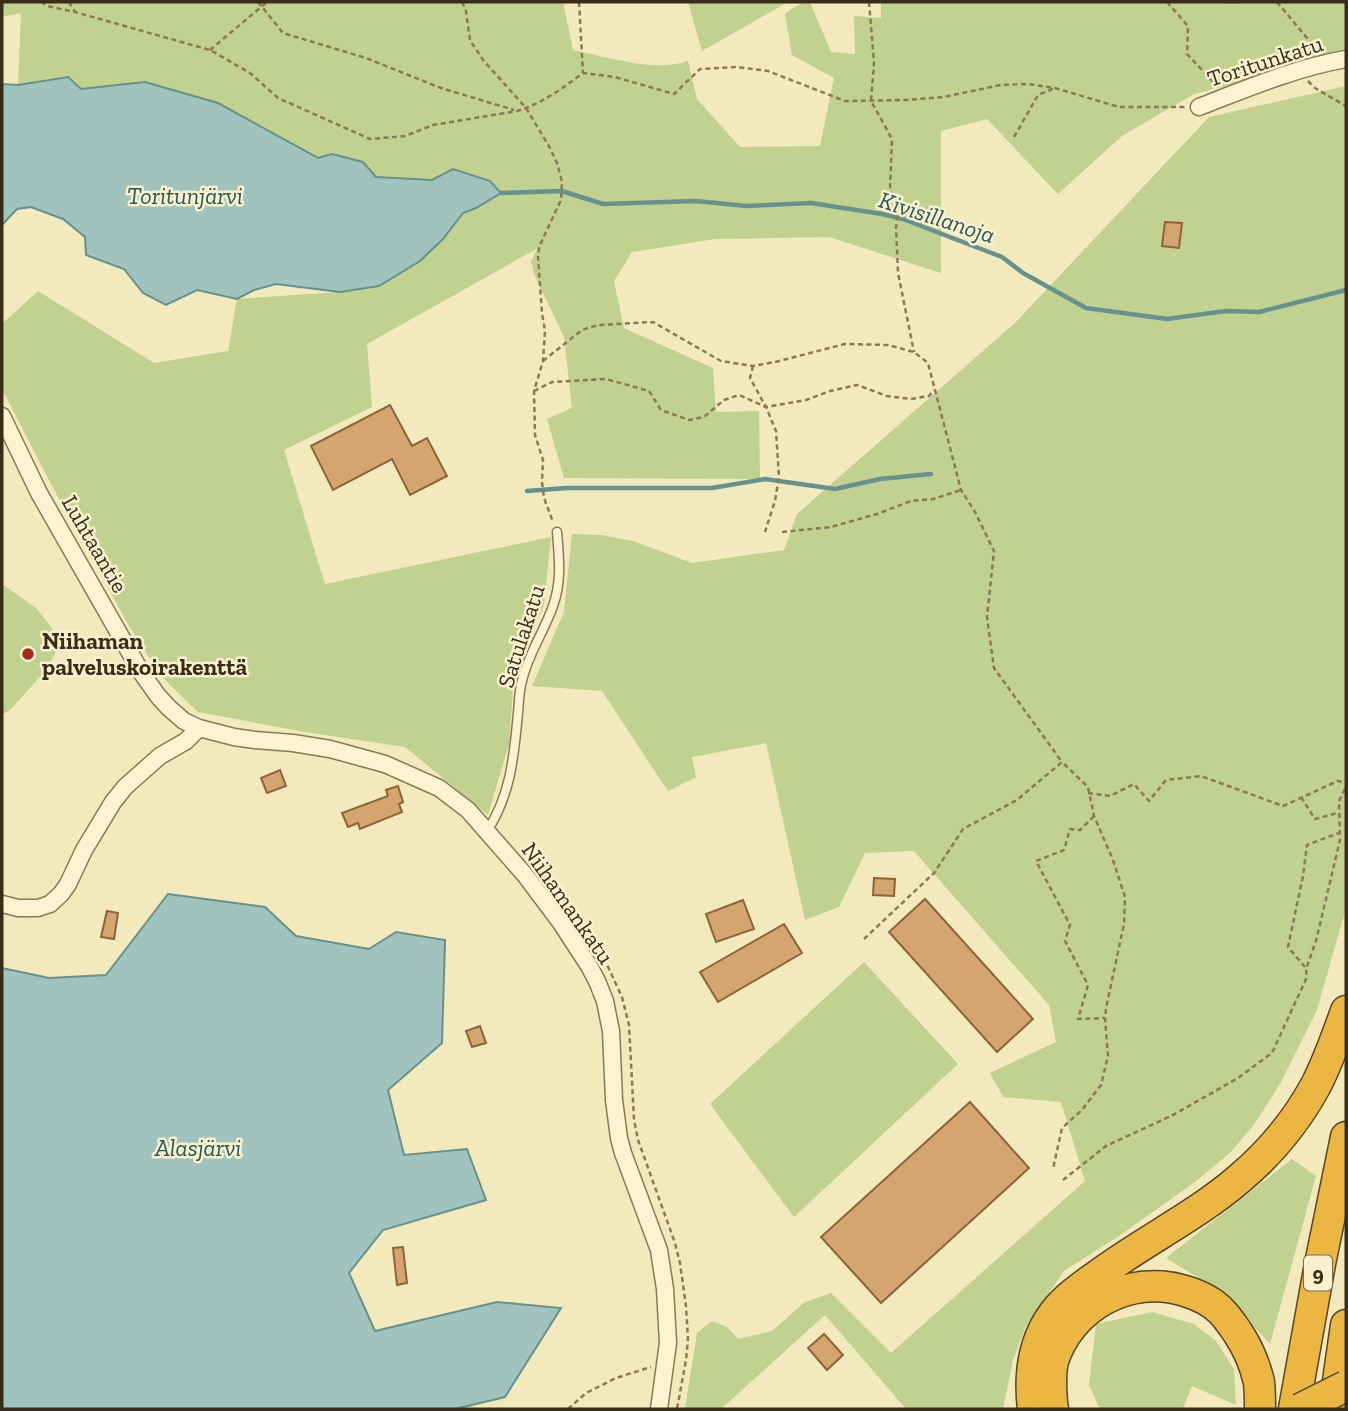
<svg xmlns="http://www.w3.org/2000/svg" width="1348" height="1411" font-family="'Zilla Slab',serif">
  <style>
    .green { fill: #c1d190 }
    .water { fill: #a1c3bd; stroke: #67918c; stroke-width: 2 }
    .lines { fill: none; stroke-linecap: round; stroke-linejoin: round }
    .stream { stroke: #67918c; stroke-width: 4.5 }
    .building { fill: #d4a56e; stroke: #8d6437; stroke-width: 2 }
    .lane-casing { stroke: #8c7854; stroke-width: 11 }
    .street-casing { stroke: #8c7854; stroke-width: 19 }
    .highway-casing { stroke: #584529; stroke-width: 33 }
    .path { stroke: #8c7854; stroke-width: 2.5; stroke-dasharray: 5 3.5; stroke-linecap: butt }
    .lane { stroke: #fcf4d0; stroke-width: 8 }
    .street { stroke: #fcf4d0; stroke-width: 16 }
    .highway { stroke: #ecb643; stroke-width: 30 }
    .highway-bridge-casing { stroke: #584529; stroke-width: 33; stroke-linecap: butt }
    .highway-bridge { stroke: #ecb643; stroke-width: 30 }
    .poi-dot { fill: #a12d1e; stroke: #f9f1cd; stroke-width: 2.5 }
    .labels { text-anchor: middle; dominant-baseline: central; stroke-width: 5; stroke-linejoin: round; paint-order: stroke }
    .shield { fill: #f9f1cd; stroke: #736850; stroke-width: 2 }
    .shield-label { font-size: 21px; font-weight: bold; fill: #392d1a }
    .street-label { font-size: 23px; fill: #392d1a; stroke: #f9f1cd }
    .poi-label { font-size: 23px; font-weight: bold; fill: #392d1a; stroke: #f9f1cd; text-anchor: start }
    .water-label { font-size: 24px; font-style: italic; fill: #28585b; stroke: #f9f1cd }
  </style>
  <rect width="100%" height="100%" fill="#f2e9bc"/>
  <g class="green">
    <path d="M2,2H563L573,50C608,57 654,73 688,61L697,99L740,147L820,146L834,78L792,55L785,13L804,2H810L831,52L855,54L854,16L881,18V2H1346V55L1194,94L1122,136L1058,194L987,119L941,131V273L829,237L715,239L632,252L614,281L624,328L713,368L716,412L759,411L760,479L564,478L547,419L572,408L564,337L534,274L531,261L538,248L367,344L372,407L284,450L325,584L551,537L544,605L514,674L509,744L488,815L405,747L305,732L198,712L161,676L129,626L51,484L2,389V324L38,291L154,363L228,351L237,299L340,292L379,286L420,261L443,239L463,213L476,208L453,170L432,180L376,177L332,154L318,158L218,103L145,82L81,89L68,77L18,85L21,13L2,17Z"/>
    <polygon points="688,2 788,2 702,51"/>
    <polygon points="1346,86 1346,908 1317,1010 1280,1084 1255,1123 1231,1152 1195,1182 1119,1236 1064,1271 1026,1326 1013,1360 1003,1409 906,1409 825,1315 721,1409 685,1409 697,1333 712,1321 727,1327 738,1339 772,1331 805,1302 831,1293 891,1353 1085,1181 1061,1102 1003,1097 990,1073 1056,1042 1049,1005 914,851 865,853 839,907 805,920 766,743 692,757 696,777 668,791 602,691 532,686 564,612 572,534 602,535 633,541 692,563 784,550 797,514 1015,323 1209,117"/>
    <polygon points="2,584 37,609 61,640 48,668 11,709 2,715"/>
    <polygon points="864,962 958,1064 794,1217 710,1104"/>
    <polygon points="1292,1159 1316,1176 1270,1344 1223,1293 1166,1258"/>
    <polygon points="1152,1312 1194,1324 1216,1341 1234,1369 1236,1405 1192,1386 1183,1409 1100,1409 1089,1385 1096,1324"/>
  </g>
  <g class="water">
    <polygon points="68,77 81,89 145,82 218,103 318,158 332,154 363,162 376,177 432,180 453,169 490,181 501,193 476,208 463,213 443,239 420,261 379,286 340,292 276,284 254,290 237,299 197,290 166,305 143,293 124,269 86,255 85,237 63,219 31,207 17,209 2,225 2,84 18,85"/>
    <polygon points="168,894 265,907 296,936 369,949 396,932 445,940 442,1043 388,1090 404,1155 467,1149 486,1200 383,1230 349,1273 375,1331 497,1302 561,1308 505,1397 455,1409 2,1409 2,968 49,978 106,975"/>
  </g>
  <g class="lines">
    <g class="stream">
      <polyline points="501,193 562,191 603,204 696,201 747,206 811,203 882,214 903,219 1002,257 1023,273 1086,308 1167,319 1226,311 1259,312 1346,290"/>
      <polyline points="527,491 567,488 712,488 765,479 835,489 880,479 931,474"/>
    </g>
  </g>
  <g class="building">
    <polygon points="1165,222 1182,223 1179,248 1162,246"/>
    <polygon points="390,405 412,446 427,438 447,476 410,495 392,459 333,490 311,446"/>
    <polygon points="280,770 286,786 267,793 261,778"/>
    <polygon points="398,786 403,802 399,804 402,812 360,829 358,823 348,827 342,813 388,796 386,790"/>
    <polygon points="874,878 895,879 894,896 873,895"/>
    <polygon points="925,899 1033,1019 997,1052 889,932"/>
    <polygon points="743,900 754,929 716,942 706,914"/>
    <polygon points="107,911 118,913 114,939 101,937"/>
    <polygon points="784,924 802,953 718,1002 700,972"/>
    <polygon points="480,1026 486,1043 472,1047 466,1031"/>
    <polygon points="970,1102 1029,1168 881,1303 821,1237"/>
    <polygon points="403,1247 407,1283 397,1285 393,1248"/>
    <polygon points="824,1334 843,1355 827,1370 808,1348"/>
  </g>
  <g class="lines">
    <defs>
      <path id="lane" d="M487,831C511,795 514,755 518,713C519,702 519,691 522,681C528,654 544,632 553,606C562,581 559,558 557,532"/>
      <g id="street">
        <path d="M1199,107C1248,88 1295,68 1346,59"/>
        <polyline points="2,416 39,493 141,672 158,696 169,708 184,721 199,728 234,737 255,740 293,743 330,749 385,764 439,788 468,810 525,875 561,923 589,966 597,981 605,1001 611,1031 614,1100 619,1138 623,1153 659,1250 665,1289 668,1343 659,1409"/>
        <polyline points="2,904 18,908 38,908 50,904 61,894 68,884 84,850 113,802 125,787 160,756 186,741 199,728"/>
      </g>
      <g id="highway">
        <path d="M1033,1409C1029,1376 1033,1341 1054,1313C1065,1298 1083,1286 1098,1275C1144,1241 1196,1216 1239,1179C1270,1153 1297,1120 1316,1085C1328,1062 1337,1036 1346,1011"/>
        <path d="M1053,1409C1051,1398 1050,1373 1053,1361C1070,1307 1130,1273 1185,1291C1198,1295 1213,1302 1222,1312C1228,1318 1233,1326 1238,1333C1248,1348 1255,1365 1259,1382C1260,1391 1260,1401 1260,1409"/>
        <polyline points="1294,1409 1320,1264 1346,1137"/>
        <polyline points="1334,1409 1346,1325"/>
      </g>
    </defs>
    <use href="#lane" class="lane-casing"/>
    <use href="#street" class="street-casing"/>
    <use href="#highway" class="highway-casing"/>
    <g class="path">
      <path d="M41,2L47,6L75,12L210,50L250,73L278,98L370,139L405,136L433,125L517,111C541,104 563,88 583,73L615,77L674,94L700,69L737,67L768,71L845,101L906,100L944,97L1000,85L1028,84L1055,88L1119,107H1187"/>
      <polyline points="69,2 75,12"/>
      <polyline points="258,2 283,33 366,58 441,88 514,110"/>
      <polyline points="462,2 466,11 470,40 483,60 526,108 550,148 557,163 562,182 561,200 539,247 538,257 542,313 545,331 543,361 534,391 535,435 543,460 542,482 544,498 553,522"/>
      <polyline points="579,2 583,73"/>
      <polyline points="869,2 874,63 871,101 892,139 890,190 898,210 896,228 898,273 914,352"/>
      <polyline points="1167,2 1188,26 1187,54 1217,86"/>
      <polyline points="1226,2 1243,2"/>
      <polyline points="1277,2 1317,50"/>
      <polyline points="210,50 267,2"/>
      <polyline points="1308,81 1315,88 1346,106"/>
      <polyline points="1014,137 1038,95 1055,88"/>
      <polyline points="543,361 582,330 598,325 653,322 721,361 753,366 775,362 845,344 888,345 914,352 928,363 961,490 975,512 994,551 987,617 994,668 1062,762"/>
      <polyline points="753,366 750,378 766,407 776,431 779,477 775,501 765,532"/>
      <polyline points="534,391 552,382 606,379 649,391 661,410 689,420 704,417 724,400 739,395 766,407 806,400 830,391 857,385 887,396 911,399 929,396 934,390"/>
      <polyline points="782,532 831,527 877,514 911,501 933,499 961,490"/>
      <polyline points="1088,793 1110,796 1134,784 1149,801 1166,780 1201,776 1283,806 1338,781 1346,783"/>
      <polyline points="1301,797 1315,819 1337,813"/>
      <polyline points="1094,816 1080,830 1070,829 1064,850 1036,861 1070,925 1065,941 1088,985 1078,1019 1105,1018"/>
      <polyline points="580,923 603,956 622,997 629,1025 634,1119 638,1140 675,1243 680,1263 686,1306 688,1339 686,1360 677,1409"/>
      <polyline points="864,939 934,873 963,829 1017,800 1062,762 1088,787 1094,816 1113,860 1125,897 1124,924 1106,1008 1105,1018 1108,1056 1101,1085 1082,1110 1062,1128 1053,1169"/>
      <polyline points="1305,967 1288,947 1303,876 1307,845 1339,833"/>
      <polyline points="1063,1180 1106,1146 1173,1115 1238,1078 1272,1053 1307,977 1306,969 1316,941 1340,840 1339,801 1346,787"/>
      <polyline points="568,1409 586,1393 616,1378 651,1367"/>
    </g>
    <use href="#lane" class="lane"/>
    <use href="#street" class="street"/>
    <use href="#highway" class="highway"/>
    <defs>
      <polyline id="highway-bridge" points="1300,1409 1346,1386"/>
    </defs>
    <use href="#highway-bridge" class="highway-bridge-casing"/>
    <use href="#highway-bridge" class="highway-bridge"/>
  </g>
  <circle class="poi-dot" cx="28" cy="654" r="7"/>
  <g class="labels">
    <rect class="shield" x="1304" y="1255.5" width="28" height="35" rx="5"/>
    <g class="shield-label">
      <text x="1318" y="1273">9</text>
    </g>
    <g class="street-label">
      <text transform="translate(1265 61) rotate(-18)">Toritunkatu</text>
      <text transform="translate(95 544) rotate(60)">Luhtaantie</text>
      <text transform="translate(521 636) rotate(-72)">Satulakatu</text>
      <text transform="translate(568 903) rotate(55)">Niihamankatu</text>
    </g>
    <g class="poi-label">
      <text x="42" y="641">Niihaman<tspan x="42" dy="26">palveluskoirakenttä</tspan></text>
    </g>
    <g class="water-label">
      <text x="185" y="195">Toritunjärvi</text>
      <text transform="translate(937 217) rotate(18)">Kivisillanoja</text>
      <text x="198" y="1147">Alasjärvi</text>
    </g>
  </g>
  <rect width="1348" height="1411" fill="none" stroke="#392d1a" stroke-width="7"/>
</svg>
